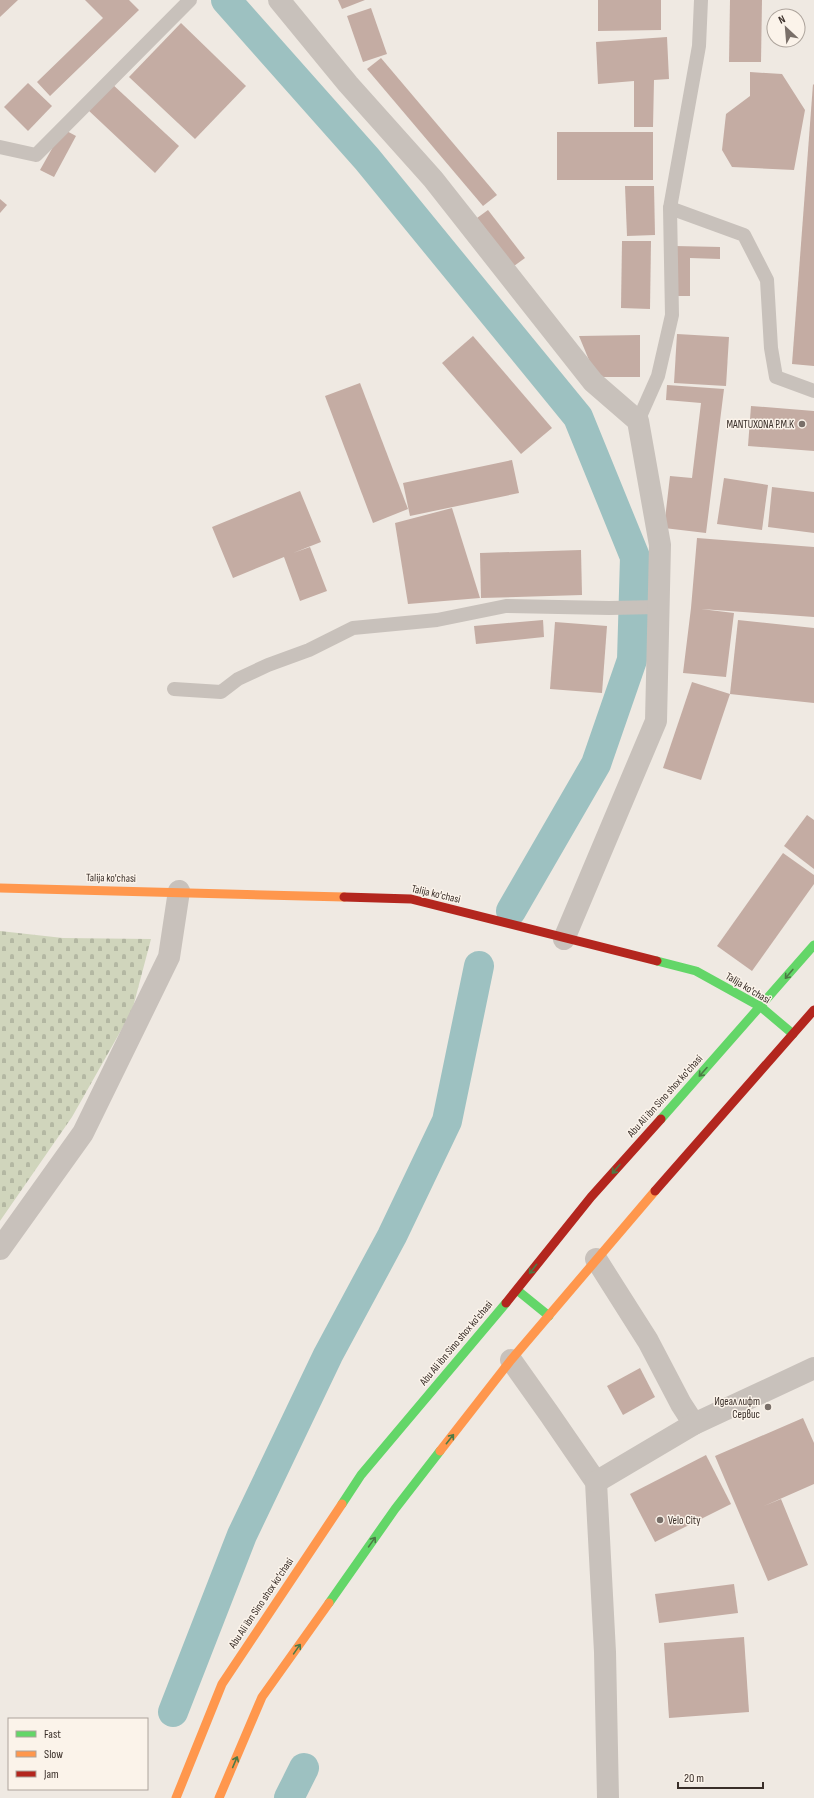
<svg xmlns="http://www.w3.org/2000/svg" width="814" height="1798" font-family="'Sofia Sans Condensed',sans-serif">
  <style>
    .cemetery { fill: url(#cemetery-stones) }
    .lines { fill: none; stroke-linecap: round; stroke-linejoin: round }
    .canal { stroke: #9dc1c1; stroke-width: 30 }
    .building { fill: #c4aca3 }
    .lane { stroke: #c8c1bb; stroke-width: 14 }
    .street { stroke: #c8c1bb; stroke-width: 22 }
    .fast { stroke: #63d668; stroke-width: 9 }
    .slow { stroke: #ff974d; stroke-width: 9 }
    .jam { stroke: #b3261e; stroke-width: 9 }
    .oneway { stroke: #4c7a45 }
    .poi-dot { fill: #796f69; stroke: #fbf3ea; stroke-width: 1.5 }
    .labels { text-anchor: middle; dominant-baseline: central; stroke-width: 3; stroke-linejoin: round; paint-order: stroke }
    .poi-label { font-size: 11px; fill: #392e28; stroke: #fbf3ea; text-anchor: end }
    .street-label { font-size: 11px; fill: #392e28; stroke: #fbf3ea }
  </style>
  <defs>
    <pattern id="cemetery-stones" width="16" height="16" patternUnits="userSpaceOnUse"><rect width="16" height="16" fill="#d0d5bc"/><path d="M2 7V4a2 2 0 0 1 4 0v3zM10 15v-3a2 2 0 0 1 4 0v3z" fill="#b3b7a2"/></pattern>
  </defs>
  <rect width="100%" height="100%" fill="#efe9e2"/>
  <polygon class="cemetery" points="0,931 63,938 151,939 132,1011 72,1117 0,1221"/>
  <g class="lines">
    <g class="canal">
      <polyline points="226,0 367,159 578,417 635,557 632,660 596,764 511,911"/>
      <polyline points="173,1712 242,1535 328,1355 392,1236 447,1121 479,966"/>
      <polyline points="289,1798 304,1768"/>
    </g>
  </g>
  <g class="building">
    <polygon points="0,0 18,0 0,17"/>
    <polygon points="85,0 129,0 139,10 50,96 37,82 103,18"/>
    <polygon points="338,0 365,0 342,9"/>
    <polygon points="598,0 661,0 661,30 598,31"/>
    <polygon points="730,0 762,0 761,62 729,62"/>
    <polygon points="371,8 387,54 363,62 347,16"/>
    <polygon points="181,23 246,86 195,139 129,77"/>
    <polygon points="667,37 669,79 654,80 653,127 634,127 634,81 598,84 596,42"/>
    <polygon points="381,58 497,195 483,206 367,69"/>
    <polygon points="750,72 782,74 805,110 794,170 732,167 722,150 726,114 750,96"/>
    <polygon points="28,83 52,106 28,131 4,107"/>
    <polygon points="111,83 179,146 155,173 87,109"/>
    <polygon points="813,84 814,85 814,366 792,364"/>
    <polygon points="63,129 76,136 54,177 40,170"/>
    <rect x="557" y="132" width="96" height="48"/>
    <polygon points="625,186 654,186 655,235 627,236"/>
    <polygon points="0,199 7,205 0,213"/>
    <polygon points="488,210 525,258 514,266 477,218"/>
    <polygon points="622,241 651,241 650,309 621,308"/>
    <polygon points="675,246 720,247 720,259 690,258 690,296 676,296"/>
    <polygon points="677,334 729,337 726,386 674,383"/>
    <polygon points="640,335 640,377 596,377 579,336"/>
    <polygon points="473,336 552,428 521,454 442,363"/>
    <polygon points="360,383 408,509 373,523 325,396"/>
    <polygon points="667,385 724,389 706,533 664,528 670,476 692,478 701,403 666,400"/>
    <polygon points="751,406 814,411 814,451 748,446"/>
    <polygon points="512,460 519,493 410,516 403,483"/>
    <polygon points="724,478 768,485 762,530 717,524"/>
    <polygon points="772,487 814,492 814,533 768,527"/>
    <polygon points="300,491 321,542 293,553 310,547 327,591 300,601 284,557 233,578 212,527"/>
    <polygon points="452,508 480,598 408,604 395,523"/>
    <polygon points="697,538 814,547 814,617 701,609 734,613 726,677 683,673 691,608"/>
    <polygon points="581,550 582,595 481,598 480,553"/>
    <polygon points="543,620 544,637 476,644 474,626"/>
    <polygon points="738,620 814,628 814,703 730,694"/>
    <polygon points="555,622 607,626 602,693 550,689"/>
    <polygon points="692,682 730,694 701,780 663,768"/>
    <polygon points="807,815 814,820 814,869 784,846"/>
    <polygon points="783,853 814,875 814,884 752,971 717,946"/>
    <polygon points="640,1368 655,1397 623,1415 607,1386"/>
    <polygon points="803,1418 814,1443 814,1484 764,1506 781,1499 808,1565 768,1581 715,1456"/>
    <polygon points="706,1455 731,1504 655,1542 630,1494"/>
    <polygon points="734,1584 738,1613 659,1623 655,1594"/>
    <polygon points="744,1637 749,1712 669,1718 664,1643"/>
  </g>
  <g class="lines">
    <g class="lane">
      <polyline points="0,147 36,155 190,0"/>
      <polyline points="670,208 744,235 767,280 771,348 776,377 814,391"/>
      <polyline points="638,421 658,376 672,315 670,208 699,46 701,0"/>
      <polyline points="174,689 221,692 238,679 268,665 309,650 353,628 437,620 506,606 609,608 659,607"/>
    </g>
    <g class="street">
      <polyline points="279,0 348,84 433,179 593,382 638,421 660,545 656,721 564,939"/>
      <polyline points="0,1249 83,1133 169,957 179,891"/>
      <polyline points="596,1259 648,1341 681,1404 694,1424"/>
      <polyline points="511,1360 550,1415 596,1482 605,1652 608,1798"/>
      <polyline points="596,1482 694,1424 814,1368"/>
    </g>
    <g class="fast">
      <polyline points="657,961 696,971 761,1007 793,1034"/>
      <polyline points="661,1119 814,945"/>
      <polyline points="517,1290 549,1316"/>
      <polyline points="342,1504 361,1475 506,1303"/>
      <polyline points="329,1603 395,1509 440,1451"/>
    </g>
    <g class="slow">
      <polyline points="0,888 344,897"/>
      <polyline points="440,1451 511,1360 655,1191"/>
      <polyline points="176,1798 222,1684 342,1504"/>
      <polyline points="219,1798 262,1697 329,1603"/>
    </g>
    <g class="jam">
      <polyline points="344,897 411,899 657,961"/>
      <polyline points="655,1191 814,1010"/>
      <polyline points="506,1303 591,1197 661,1119"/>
    </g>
  </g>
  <defs><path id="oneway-shaft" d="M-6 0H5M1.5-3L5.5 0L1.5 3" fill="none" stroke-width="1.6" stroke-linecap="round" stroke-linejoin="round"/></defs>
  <g class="oneway">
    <use href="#oneway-shaft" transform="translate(789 974) rotate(130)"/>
    <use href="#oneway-shaft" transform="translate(703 1072) rotate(132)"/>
    <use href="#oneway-shaft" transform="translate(616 1169) rotate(131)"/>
    <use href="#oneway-shaft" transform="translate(533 1269) rotate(128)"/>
    <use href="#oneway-shaft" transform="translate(450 1439) rotate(-52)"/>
    <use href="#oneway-shaft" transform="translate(372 1542) rotate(-55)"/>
    <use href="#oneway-shaft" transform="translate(297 1649) rotate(-55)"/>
    <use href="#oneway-shaft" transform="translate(235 1762) rotate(-67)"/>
  </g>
  <g class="poi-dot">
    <circle cx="802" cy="424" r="4"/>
    <circle cx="768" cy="1407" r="4"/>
    <circle cx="660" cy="1520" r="4"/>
  </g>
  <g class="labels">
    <g class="poi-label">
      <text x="794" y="424">MANTUXONA P.M.K</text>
      <text x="760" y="1401">Идеал лифт<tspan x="760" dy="13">Сервис</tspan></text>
      <text x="668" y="1520" text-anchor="start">Velo City</text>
    </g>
    <g class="street-label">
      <text transform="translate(111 878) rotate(1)">Talija ko'chasi</text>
      <text transform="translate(436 894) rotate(13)">Talija ko'chasi</text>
      <text transform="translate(748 988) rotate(31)">Talija ko'chasi</text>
      <text transform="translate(665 1096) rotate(-48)">Abu Ali ibn Sino shox ko'chasi</text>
      <text transform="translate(456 1343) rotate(-50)">Abu Ali ibn Sino shox ko'chasi</text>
      <text transform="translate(261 1603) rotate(-56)">Abu Ali ibn Sino shox ko'chasi</text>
    </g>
  </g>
  <rect x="8" y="1718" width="140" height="72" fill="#fbf3ea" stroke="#ada49c"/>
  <rect x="16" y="1731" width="20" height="6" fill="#63d668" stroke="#ada49c"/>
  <text x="44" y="1738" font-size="12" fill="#392e28">Fast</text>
  <rect x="16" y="1751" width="20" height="6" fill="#ff974d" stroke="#ada49c"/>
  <text x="44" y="1758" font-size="12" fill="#392e28">Slow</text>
  <rect x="16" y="1771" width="20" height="6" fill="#b3261e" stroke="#ada49c"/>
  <text x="44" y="1778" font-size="12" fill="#392e28">Jam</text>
  <g transform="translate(786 28) rotate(334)"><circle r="19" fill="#fbf3ea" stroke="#ada49c"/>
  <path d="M0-3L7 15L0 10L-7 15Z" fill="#796f69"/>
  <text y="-6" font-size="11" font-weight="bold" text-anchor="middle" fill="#392e28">N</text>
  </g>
  <path d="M678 1782v6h85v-6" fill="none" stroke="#392e28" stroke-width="2"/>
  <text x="684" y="1782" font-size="12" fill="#392e28" stroke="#fbf3ea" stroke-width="3" paint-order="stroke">20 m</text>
</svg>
